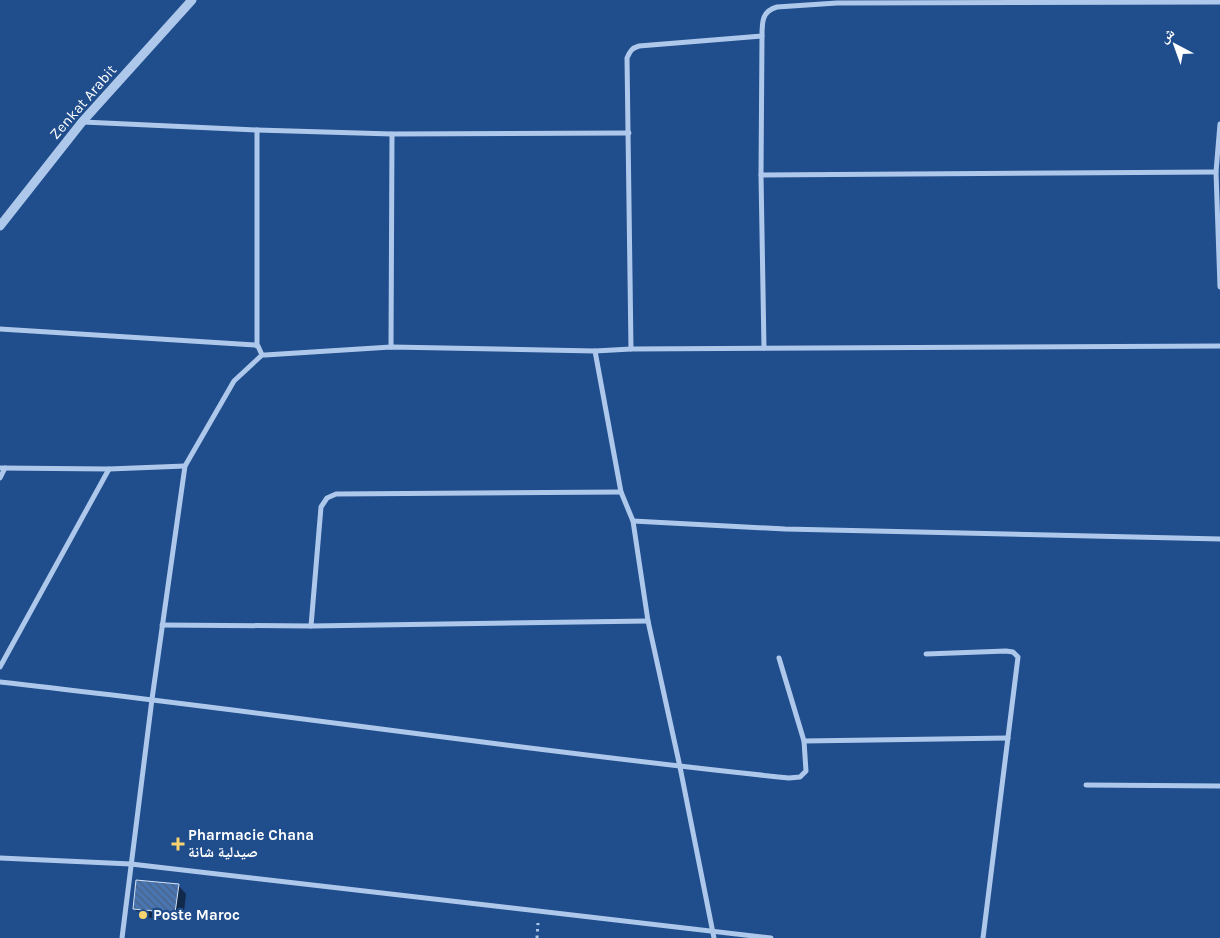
<svg xmlns="http://www.w3.org/2000/svg" width="1220" height="938" font-family="Karla,'Noto Naskh Arabic',sans-serif">
  <style>
    .shadow { fill: #0007 }
    .building { fill: url(#building-back-hatch); stroke: #d3e3f8 }
    .lines { fill: none; stroke-linecap: round; stroke-linejoin: round }
    .path { stroke: #aec8eb; stroke-width: 3; stroke-dasharray: 2.5 4; stroke-linecap: butt }
    .minor { stroke: #aec8eb; stroke-width: 5 }
    .tertiary { stroke: #aec8eb; stroke-width: 9 }
    .poi-dot { fill: #f8d46f; stroke: #204d8c; stroke-width: 2 }
    .labels { text-anchor: middle; dominant-baseline: central; stroke-width: 4.5; stroke-linejoin: round; paint-order: stroke }
    .street-label { font-size: 15px; fill: #fff; stroke: #204d8c }
    .poi-label { font-size: 15px; font-weight: bold; fill: #fff; stroke: #204d8c; text-anchor: start }
  </style>
  <defs>
    <pattern id="building-back-hatch" width="6" height="6" patternUnits="userSpaceOnUse" patternTransform="scale(1.25)"><rect width="6" height="6" fill="#4976b3"/><path d="M-1 5l2 2M0 0l6 6M5-1l2 2" fill="none" stroke="#4a6180"/></pattern>
  </defs>
  <rect width="100%" height="100%" fill="#204d8c"/>
  <polygon class="shadow" points="178,885 186,894 183,921 143,917 134,908"/>
  <polygon class="building" points="136,880 179,884 175,913 133,909"/>
  <g class="lines">
    <polyline class="path" points="537,938 538,923"/>
    <g class="minor">
      <polyline points="83,122 257,130 392,134 629,133"/>
      <polyline points="1220,124 1216,172 1220,287"/>
      <polyline points="761,175 1216,172"/>
      <polyline points="0,329 255,345 258,346 262,355 265,355 391,347 595,351 631,349 1220,346"/>
      <polyline points="257,346 257,130"/>
      <polyline points="391,347 392,134"/>
      <path d="M764,348L761,175L762,36C762,22 762,11 777,7L837,3L1220,2"/>
      <path d="M631,349L627,58C630,51 632,48 639,46L762,36"/>
      <polyline points="595,351 621,492 633,521 648,621 680,767 714,938"/>
      <polyline points="0,468 109,469 185,466"/>
      <polyline points="0,478 5,468"/>
      <polyline points="633,521 785,529 1220,539"/>
      <polyline points="162,625 311,626 648,621"/>
      <polyline points="311,626 321,507 327,498 336,494 621,492"/>
      <polyline points="926,654 1006,651 1013,652 1018,657 983,938"/>
      <polyline points="0,667 109,469"/>
      <path d="M0,682C263,711 525,751 789,778L800,777L806,771L804,741L779,658"/>
      <polyline points="804,741 1008,738"/>
      <polyline points="1086,785 1220,786"/>
      <polyline points="0,858 131,864 771,938"/>
      <polyline points="122,938 152,699 185,466 234,381 262,355"/>
    </g>
    <polyline class="tertiary" points="0,226 82,122 192,0"/>
  </g>
  <g class="poi-dot">
    <path d="M175.5 836.5h5v5h5v5h-5v5h-5v-5h-5v-5h5z"/>
    <circle cx="143" cy="915" r="5"/>
  </g>
  <g class="labels">
    <g class="street-label">
      <text transform="translate(83 102) rotate(-49)">Zenkat Arabit</text>
    </g>
    <g class="poi-label">
      <text x="188" y="835">Pharmacie Chana<tspan x="188" dy="17">صيدلية شانة</tspan></text>
      <text x="153" y="915">Poste Maroc</text>
    </g>
  </g>
  <g transform="translate(1175 45) rotate(319)" stroke="#204d8c" stroke-width="4" paint-order="stroke">
  <path d="M0-4L9 19L0 12L-9 19Z" fill="#ffffff"/>
  <text y="-8" font-size="14" font-weight="bold" text-anchor="middle" fill="#ffffff">ش</text>
  </g>
</svg>
